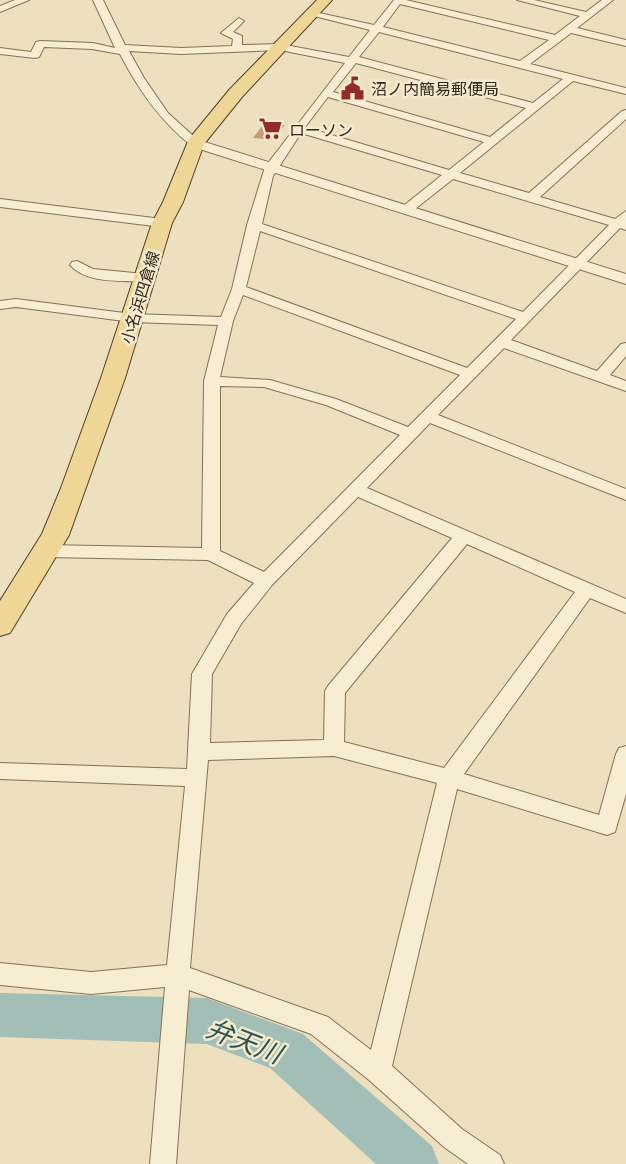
<svg xmlns="http://www.w3.org/2000/svg" width="626" height="1164" font-family="Literata,'Noto Sans JP',serif">
  <style>
    .lines { fill: none; stroke-linecap: round; stroke-linejoin: round }
    .river { fill: #a2beb7; fill-rule: evenodd }
    .building { fill: #c99b76 }
    .minor-casing { stroke: #847158; stroke-width: 2 }
    .tertiary-casing { stroke: #847158; stroke-width: 2 }
    .primary-casing { stroke: #523f2d; stroke-width: 2 }
    .minor { fill: #f7edd2; fill-rule: evenodd }
    .tertiary { fill: #f7edd2; fill-rule: evenodd }
    .primary { fill: #efd697; fill-rule: evenodd }
    .labels { text-anchor: middle; dominant-baseline: central; stroke-width: 5; stroke-linejoin: round; paint-order: stroke }
    .far-poi-label { font-size: 16px; fill: #34281c; stroke: #f4eace; text-anchor: start }
    .far-street-label { font-size: 16px; fill: #34281c; stroke: #f4eace }
    .near-water-label { font-size: 26px; font-style: italic; fill: #2c5352; stroke: #f4eace }
  </style>
  <rect width="100%" height="100%" fill="#ece0bf"/>
  <g class="lines">
    <polygon class="river" points="0,993 207,998 303,1034 432,1146 439,1164 376,1164 270,1068 207,1044 0,1037"/>
  </g>
  <polygon class="building" points="265,122 285,125 273,140 253,138"/>
  <g class="lines">
    <defs>
      <g id="minor">
        <polygon points="15,0 29,0 0,12 0,6"/>
        <path d="M93,0H103L125,45L181,48L232,46L233,39L221,33L239,18L244,21L233,32L242,36V45L280,44L349,57L370,30L310,15V11L374,25L394,0H406L555,35L580,16L517,0H534L586,12L602,0H613L577,28L626,40V46L571,33L530,64L626,88V94L573,81L460,173L529,193L622,111L626,110V119L540,197L615,219L626,211V230L620,228L511,340L597,371L621,344L626,343V356L610,375L626,381V391L504,348L438,415L626,489V500L430,423L367,488L626,599V613L590,598L464,774L599,815L616,754L619,748L626,746V794L615,832L607,835L457,789L392,1066L462,1129L500,1155L504,1164H468L444,1147L369,1080L311,1034L189,990L176,1164H150L165,987L91,994L0,985V963L91,972L167,965L185,786L0,779V763L187,769L192,674L227,614L254,583L208,560L46,557L40,555L37,551L40,547L46,545L202,548L204,381L218,325L132,322L16,307L0,309V301L16,299L132,314L221,317L232,289L247,225L265,167L345,63L280,50L181,54L129,51L144,78L168,113L201,143L199,145H191C160,121 138,89 120,54L92,49L44,47L39,57L35,58L0,54V48L31,52L36,42L40,41L93,43L115,48ZM400,4L549,40L520,61L383,27ZM379,32L563,79L533,103L359,57ZM356,63L526,108L490,137L333,92ZM328,97L484,142L449,170L305,127ZM301,133L442,175L402,207L400,210L402,213H410L453,179L609,225L523,312L262,224L273,176ZM260,231L516,319L467,368L246,287ZM243,295L460,375L408,427L336,399L270,380L220,377L233,321ZM220,386L264,387L326,405L400,435L264,572L220,551ZM358,497L452,538L328,686L325,691L324,740L210,743L212,674L241,624L272,585ZM467,544L575,592L444,768L344,742L345,693ZM334,756L437,783L371,1050L328,1017L190,968L208,760Z"/>
        <polygon points="0,199 162,219 168,223 162,227 0,207"/>
        <path d="M77,261L93,269L144,274L151,278L144,282C121,280 87,284 70,265L72,262Z"/>
      </g>
      <polygon id="tertiary" points="195,139 626,274 626,284 190,146 188,143 190,140"/>
      <polygon id="primary" points="317,0 332,0 242,97 204,144 183,202 172,223 125,378 69,535 10,633 0,636 0,601 42,534 61,488 101,378 152,223 163,202 189,139 230,89"/>
    </defs>
    <use href="#minor" class="minor-casing"/>
    <use href="#tertiary" class="tertiary-casing"/>
    <use href="#primary" class="primary-casing"/>
    <use href="#minor" class="minor"/>
    <use href="#tertiary" class="tertiary"/>
    <use href="#primary" class="primary"/>
  </g>
  <defs>
    <symbol id="civic-bare" viewBox="-9 -9 18 18"><path d="M-.6-6.5H3V-4.5H.6V-3L4-1V1h2V6H-6V1h2V-1L-.6-3ZM-1.2 2.5V6h2.4V2.5Z" fill="#912c2a" stroke="#f4eace" stroke-width="2.5" paint-order="stroke"/></symbol>
    <symbol id="supermarket-bare" viewBox="-9 -9 18 18"><path d="M-6-5.5h2.5l.6 2H6L4.5 2H-2.5L-4.4-4H-6ZM-1.5 3.2a1.3 1.3 0 1 0 .1 0ZM3 3.2a1.3 1.3 0 1 0 .1 0Z" fill="#912c2a" stroke="#f4eace" stroke-width="2.5" paint-order="stroke"/></symbol>
  </defs>
  <g fill-rule="evenodd">
    <use href="#civic-bare" x="336" y="72" width="33" height="33"/>
    <use href="#supermarket-bare" x="254" y="112" width="33" height="33"/>
  </g>
  <g class="labels">
    <g class="far-poi-label">
      <text x="371" y="88">沼ノ内簡易郵便局</text>
      <text x="289" y="129">ローソン</text>
    </g>
    <g class="far-street-label">
      <text transform="translate(139 297) rotate(-73)">小名浜四倉線</text>
    </g>
    <g class="near-water-label">
      <text transform="translate(245 1039) rotate(21)">弁天川</text>
    </g>
  </g>
</svg>
